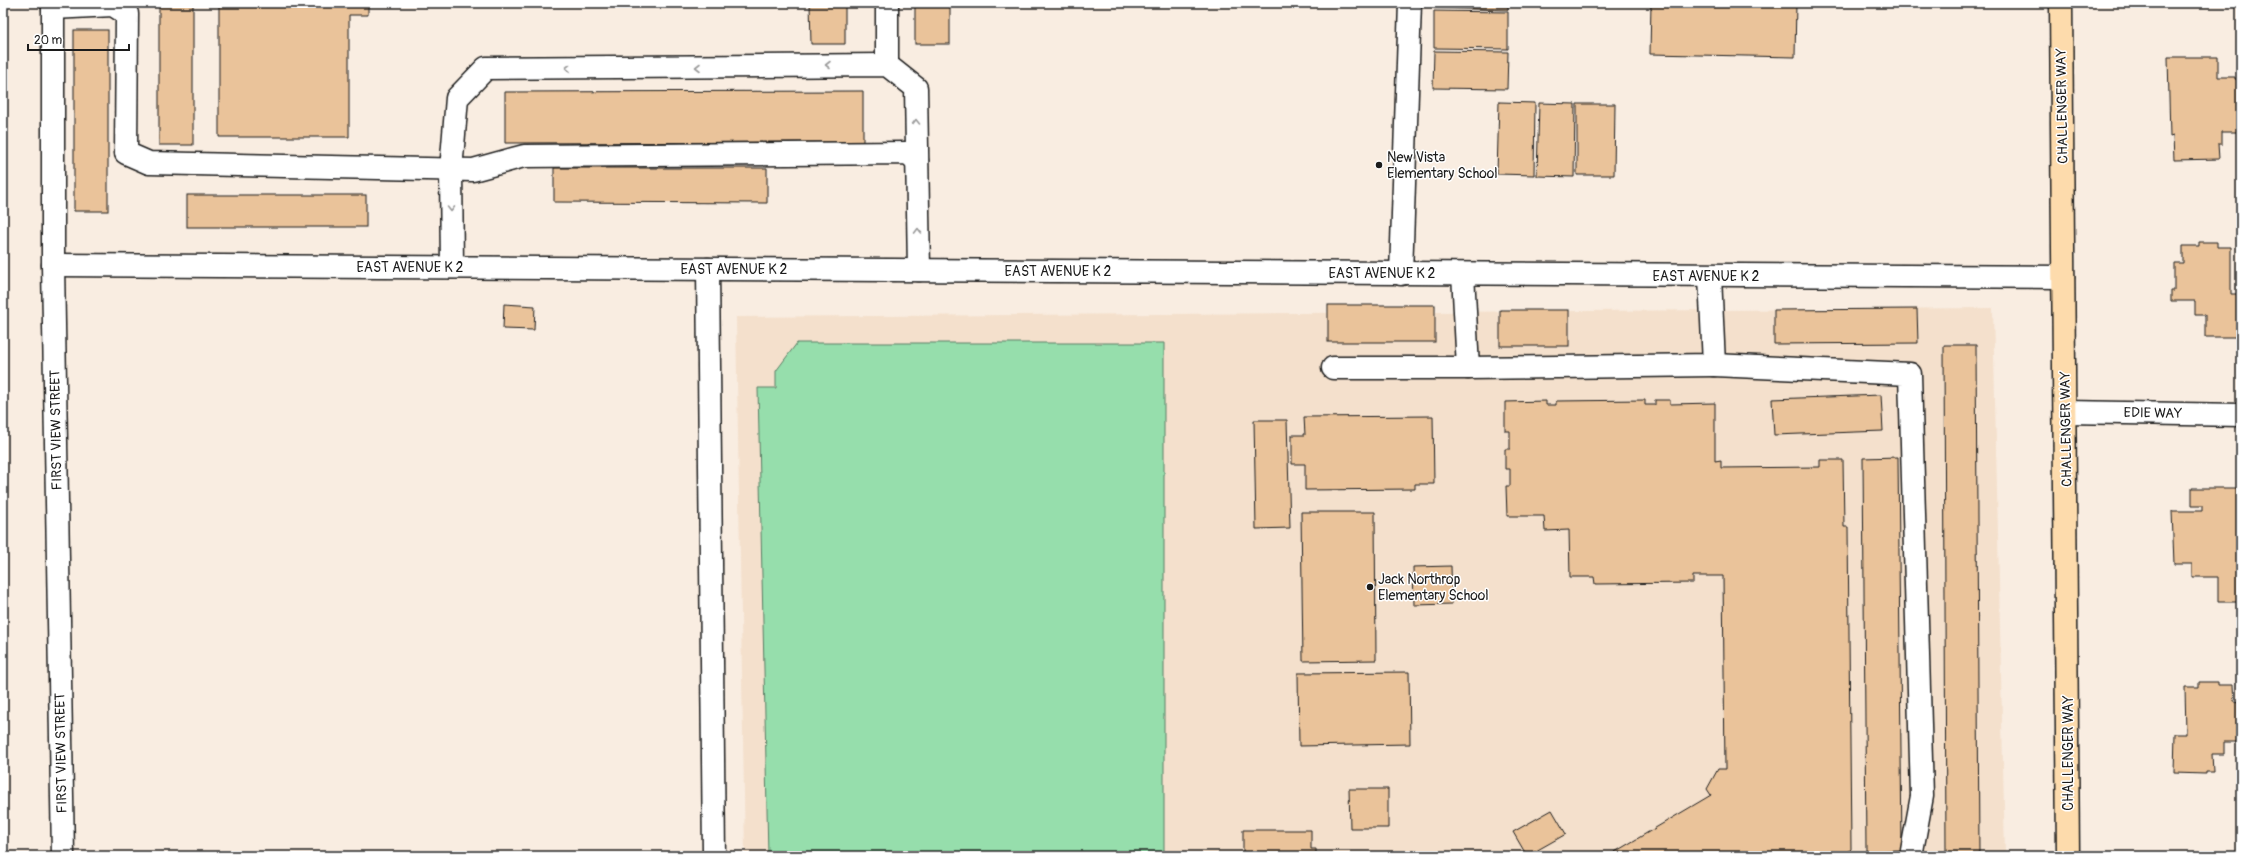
<svg xmlns="http://www.w3.org/2000/svg" width="2244" height="859" font-family="Pangolin,sans-serif">
  <style>
    .built { fill: #f4e0cc }
    .green { fill: #96deac; stroke: #597d64 }
    .building { fill: #eac39a; stroke: #1c1c1c }
    .lines { fill: none; stroke-linecap: round; stroke-linejoin: round }
    .minor-casing { stroke: #1c1c1c; stroke-width: 25 }
    .major-casing { stroke: #1c1c1c; stroke-width: 25 }
    .minor { stroke: #fff; stroke-width: 22 }
    .major { stroke: #fddbac; stroke-width: 22 }
    .oneway { stroke: #999 }
    .poi-dot { fill: #1c1c1c; stroke: #fff; stroke-width: 1.5 }
    .labels { text-anchor: middle; dominant-baseline: central; stroke-width: 3; stroke-linejoin: round; paint-order: stroke }
    .street-label { font-size: 14px; fill: #1c1c1c; stroke: #fff }
    .poi-label { font-size: 14px; fill: #1c1c1c; stroke: #fff; text-anchor: start }
  </style>
  <rect width="100%" height="100%" fill="#f9ede1"/>
  <filter id="ink" filterUnits="userSpaceOnUse"><feTurbulence type="fractalNoise" baseFrequency=".025" numOctaves="2"/><feDisplacementMap in="SourceGraphic" scale="8" xChannelSelector="R" yChannelSelector="G"/><feConvolveMatrix kernelMatrix="1 2 1 2 8 2 1 2 1" color-interpolation-filters="sRGB"/></filter>
  <g filter="url(#ink)">
    <polygon class="built" points="1993,308 2005,856 745,856 736,317"/>
    <polygon class="green" points="797,343 1164,343 1164,856 768,856 758,388 776,388 776,371"/>
    <g class="building">
      <rect x="159" y="3" width="34" height="142"/>
      <polygon points="219,3 368,3 368,15 349,15 349,137 219,137"/>
      <polygon points="810,3 845,3 845,44 811,44"/>
      <rect x="915" y="3" width="35" height="41"/>
      <polygon points="1435,3 1508,3 1508,10 1434,8"/>
      <polygon points="1651,3 1796,3 1795,57 1650,54"/>
      <polygon points="1434,11 1508,12 1508,49 1434,48"/>
      <rect x="74" y="30" width="34" height="181"/>
      <polygon points="1434,51 1508,52 1507,89 1433,88"/>
      <polygon points="2168,57 2218,57 2218,77 2235,77 2235,79 2240,79 2241,132 2222,132 2222,144 2218,144 2219,159 2174,160 2173,136 2170,137"/>
      <polygon points="863,91 863,142 505,143 505,92"/>
      <polygon points="1499,102 1535,103 1534,175 1497,174"/>
      <polygon points="1539,103 1575,104 1574,177 1537,176"/>
      <polygon points="1577,104 1615,104 1614,175 1577,175"/>
      <polygon points="554,168 767,168 767,203 554,202"/>
      <rect x="187" y="195" width="179" height="32"/>
      <polygon points="2199,242 2217,242 2217,247 2231,247 2231,294 2241,294 2241,337 2205,337 2205,315 2195,315 2195,301 2171,301 2171,291 2174,291 2174,263 2183,263 2183,246 2199,246"/>
      <polygon points="504,304 535,306 534,330 503,329"/>
      <rect x="1328" y="305" width="107" height="37"/>
      <polygon points="1917,309 1918,343 1774,344 1774,310"/>
      <rect x="1500" y="310" width="69" height="36"/>
      <polygon points="1944,345 1976,345 1979,856 1946,856"/>
      <polygon points="1881,395 1883,431 1774,435 1772,399"/>
      <polygon points="1645,400 1645,405 1655,405 1655,400 1670,400 1670,404 1715,403 1715,461 1721,460 1721,468 1820,467 1820,460 1843,460 1844,527 1848,527 1851,849 1845,856 1608,856 1711,795 1707,789 1718,769 1725,769 1723,576 1693,576 1693,583 1595,584 1594,577 1570,577 1569,530 1545,531 1544,516 1507,516 1506,486 1510,486 1510,469 1505,469 1505,449 1510,449 1510,431 1505,431 1505,402 1546,401 1546,405 1556,405 1556,401"/>
      <polygon points="1433,416 1434,484 1415,484 1415,489 1305,490 1305,464 1292,464 1292,435 1305,435 1304,417"/>
      <polygon points="1254,420 1287,420 1290,528 1256,529"/>
      <polygon points="1898,457 1902,850 1866,851 1863,458"/>
      <polygon points="2192,488 2241,488 2241,602 2218,602 2218,577 2192,577 2192,564 2174,564 2172,511 2202,511 2202,506 2192,506"/>
      <polygon points="1301,512 1375,512 1376,660 1303,661"/>
      <polygon points="1451,566 1452,604 1414,605 1413,567"/>
      <polygon points="1409,672 1410,744 1299,746 1298,673"/>
      <polygon points="2199,682 2218,682 2218,685 2233,685 2234,702 2241,701 2241,742 2224,742 2224,754 2212,754 2213,772 2205,772 2205,774 2174,773 2175,734 2186,734 2185,687 2199,687"/>
      <polygon points="1349,789 1388,789 1388,828 1350,828"/>
      <polygon points="1552,810 1566,834 1527,856 1513,832"/>
      <polygon points="1243,830 1311,830 1311,849 1316,849 1316,856 1243,856"/>
    </g>
    <g class="lines">
      <defs>
        <g id="minor">
          <polyline points="53,3 53,265 63,856"/>
          <polyline points="887,3 887,65"/>
          <polyline points="53,8 113,5 127,14 126,153 149,163 473,170 524,156 908,153 917,161"/>
          <polyline points="53,265 2063,277"/>
          <polyline points="452,267 451,170 457,98 486,68 887,65 916,88 919,270"/>
          <polyline points="708,269 714,856"/>
          <polyline points="1401,274 1410,3"/>
          <polyline points="1463,274 1468,368 1714,365 1710,276"/>
          <polyline points="1714,365 1910,374 1922,796 1911,856"/>
          <polyline points="1333,368 1468,368"/>
          <polyline points="2066,412 2241,415"/>
        </g>
        <polyline id="major" points="2061,3 2068,856"/>
      </defs>
      <use href="#minor" class="minor-casing"/>
      <use href="#major" class="major-casing"/>
      <use href="#minor" class="minor"/>
      <use href="#major" class="major"/>
    </g>
    <defs><path id="oneway-chevron" d="M-2-3.5L2.5 0L-2 3.5" fill="none" stroke-width="1.6" stroke-linecap="round" stroke-linejoin="round"/></defs>
    <g class="oneway">
      <use href="#oneway-chevron" transform="translate(828 65) rotate(180)"/>
      <use href="#oneway-chevron" transform="translate(698 67) rotate(180)"/>
      <use href="#oneway-chevron" transform="translate(568 68) rotate(180)"/>
      <use href="#oneway-chevron" transform="translate(916 122) rotate(-91)"/>
      <use href="#oneway-chevron" transform="translate(451 209) rotate(89)"/>
      <use href="#oneway-chevron" transform="translate(918 231) rotate(-91)"/>
    </g>
  </g>
  <g class="poi-dot">
    <circle cx="1379" cy="165" r="4"/>
    <circle cx="1370" cy="587" r="4"/>
  </g>
  <g class="labels">
    <g class="street-label">
      <text transform="translate(2062 106) rotate(-91)">CHALLENGER WAY</text>
      <text x="410" y="267">EAST AVENUE K 2</text>
      <text x="734" y="269">EAST AVENUE K 2</text>
      <text x="1058" y="271">EAST AVENUE K 2</text>
      <text x="1382" y="273">EAST AVENUE K 2</text>
      <text x="1706" y="276">EAST AVENUE K 2</text>
      <text transform="translate(2153 413) rotate(1)">EDIE WAY</text>
      <text transform="translate(2066 429) rotate(-91)">CHALLENGER WAY</text>
      <text transform="translate(56 430) rotate(-91)">FIRST VIEW STREET</text>
      <text transform="translate(61 753) rotate(-91)">FIRST VIEW STREET</text>
      <text transform="translate(2068 753) rotate(-90)">CHALLENGER WAY</text>
    </g>
    <g class="poi-label">
      <text x="1387" y="157">New Vista<tspan x="1387" dy="16">Elementary School</tspan></text>
      <text x="1378" y="579">Jack Northrop<tspan x="1378" dy="16">Elementary School</tspan></text>
    </g>
  </g>
  <rect width="2244" height="859" fill="none" stroke="#fff" stroke-width="16"/>
  <rect x="8" y="8" width="2228" height="843" fill="none" stroke="#1c1c1c" stroke-width="1.5" filter="url(#ink)"/>
  <path d="M28 44v6h101v-6" fill="none" stroke="#1c1c1c" stroke-width="2"/>
  <text x="34" y="44" font-size="12" fill="#1c1c1c" stroke="#ffffff" stroke-width="3" paint-order="stroke">20 m</text>
</svg>
